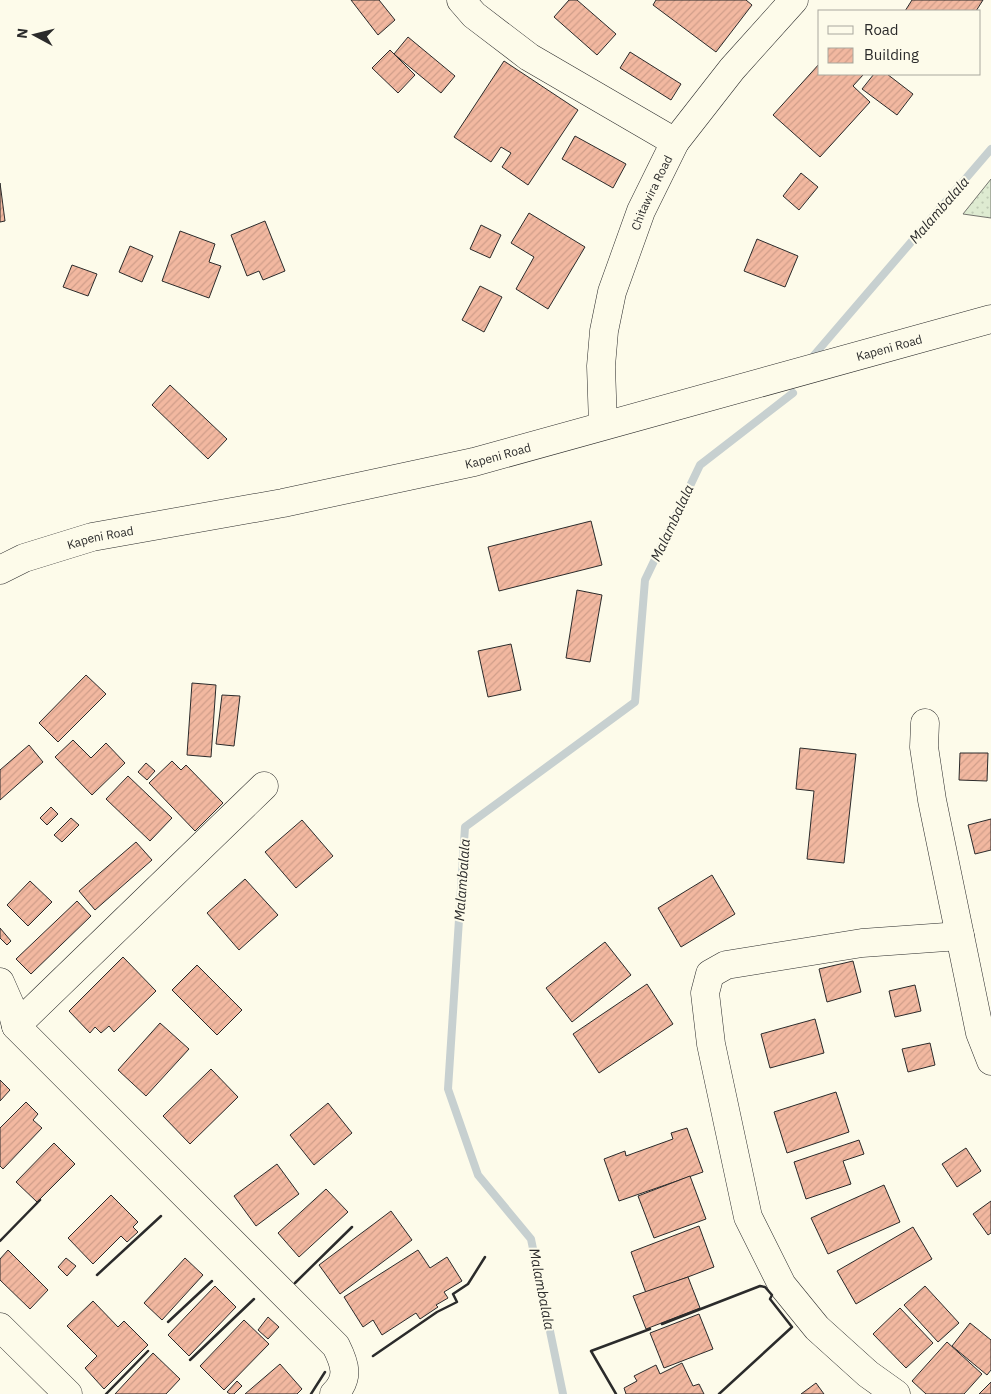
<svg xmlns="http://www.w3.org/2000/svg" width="991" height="1394" font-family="'IBM Plex Sans',sans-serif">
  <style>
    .grass { fill: url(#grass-dots); stroke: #74746e }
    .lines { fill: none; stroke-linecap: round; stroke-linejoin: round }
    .stream { stroke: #c7d0d0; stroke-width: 8 }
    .building { fill: url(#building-hatch); stroke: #2b2b2b }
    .minor-casing { stroke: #2b2b2b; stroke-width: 29 }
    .major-casing { stroke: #2b2b2b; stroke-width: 29 }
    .minor { stroke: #fdfbea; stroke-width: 28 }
    .major { stroke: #fdfbea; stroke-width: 28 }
    .wall { stroke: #2b2b2b; stroke-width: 2.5 }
    .labels { text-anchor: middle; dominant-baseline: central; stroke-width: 4; stroke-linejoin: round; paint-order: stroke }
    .street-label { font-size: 12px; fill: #2b2b2b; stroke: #fdfbea }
    .water-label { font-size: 14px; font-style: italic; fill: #2b2b2b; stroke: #fdfbea }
  </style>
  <defs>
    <pattern id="grass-dots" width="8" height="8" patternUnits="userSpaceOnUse" patternTransform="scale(1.25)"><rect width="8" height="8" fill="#deebd1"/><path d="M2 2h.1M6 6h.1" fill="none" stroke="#bfcab4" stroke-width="1.8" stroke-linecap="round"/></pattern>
    <pattern id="building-hatch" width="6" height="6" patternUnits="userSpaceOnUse" patternTransform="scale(1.25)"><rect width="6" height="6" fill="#f2b8a0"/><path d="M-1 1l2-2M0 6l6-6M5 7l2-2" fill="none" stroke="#d09e8a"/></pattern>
  </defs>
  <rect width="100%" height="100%" fill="#fdfbea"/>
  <polygon class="grass" points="991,179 991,218 963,214"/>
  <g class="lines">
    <g class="stream">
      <polyline points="809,361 991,149"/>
      <polyline points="563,1394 531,1239 478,1175 448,1089 465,827 635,702 645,580 700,465 793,393"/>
    </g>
  </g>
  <g class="building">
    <polygon points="351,0 379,0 395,20 378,35"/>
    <polygon points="569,0 577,0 616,34 597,55 554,17"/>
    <polygon points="656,0 746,0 752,5 716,52 653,5"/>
    <polygon points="912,0 983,0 976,11 905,11"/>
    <polygon points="408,37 455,76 441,93 394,54"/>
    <polygon points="390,50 415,75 398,93 372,68"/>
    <polygon points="630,52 681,84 671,100 620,68"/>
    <polygon points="504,61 578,110 528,185 502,167 511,153 501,147 491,162 454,137"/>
    <polygon points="820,63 820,74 861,74 863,75 853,86 870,102 820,157 773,115"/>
    <polygon points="874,74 887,74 913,94 897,115 862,89"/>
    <polygon points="575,136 626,164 613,188 562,159"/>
    <polygon points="801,173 818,187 799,210 783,196"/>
    <polygon points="0,183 5,221 0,222"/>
    <polygon points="529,213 585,247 548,309 516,289 534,257 511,243"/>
    <polygon points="265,221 285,271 263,280 259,271 247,276 231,235"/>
    <polygon points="481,225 501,235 490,258 470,249"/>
    <polygon points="180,231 215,244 209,262 221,266 209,298 162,281"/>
    <polygon points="757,239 798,256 785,287 744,271"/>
    <polygon points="130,246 153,256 142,282 119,272"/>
    <polygon points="72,265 97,274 88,296 63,287"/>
    <polygon points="480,286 502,297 484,332 462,320"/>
    <polygon points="170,385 227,439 208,459 152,405"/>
    <polygon points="591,521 602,565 499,591 488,547"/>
    <polygon points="577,590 602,595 590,662 566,658"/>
    <polygon points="511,644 521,690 488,697 478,651"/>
    <polygon points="86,675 106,694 58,742 39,723"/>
    <polygon points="192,683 216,685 211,757 187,755"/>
    <polygon points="222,695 240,696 234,746 216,744"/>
    <polygon points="73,740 91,758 106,743 125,763 92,795 55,757"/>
    <polygon points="29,745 43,762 0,800 0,770"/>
    <polygon points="800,748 856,754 844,863 807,859 814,791 796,789"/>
    <polygon points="960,753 988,753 987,781 959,780"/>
    <polygon points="172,761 181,770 186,765 223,803 195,831 149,783"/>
    <polygon points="146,763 155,771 147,780 138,772"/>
    <polygon points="128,776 172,818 150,841 106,799"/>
    <polygon points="51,807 58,814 47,825 40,818"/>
    <polygon points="71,818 79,825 62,842 54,835"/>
    <polygon points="991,819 991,850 975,854 968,825"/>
    <polygon points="302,820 333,856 296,888 265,852"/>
    <polygon points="136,842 152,860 95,910 79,891"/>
    <polygon points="712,875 735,914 681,947 658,908"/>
    <polygon points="245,879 278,915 239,950 207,913"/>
    <polygon points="30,881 52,902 28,926 7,905"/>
    <polygon points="77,901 91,916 31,974 16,959"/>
    <polygon points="0,928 11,941 7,945 0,938"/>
    <polygon points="605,942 631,975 572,1022 546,988"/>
    <polygon points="123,957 156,991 114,1032 109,1026 101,1033 95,1027 90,1033 69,1011"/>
    <polygon points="853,961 861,992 827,1002 819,969"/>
    <polygon points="197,965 242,1010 217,1035 172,990"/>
    <polygon points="647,984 673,1024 599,1073 573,1034"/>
    <polygon points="915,985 921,1011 895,1017 889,991"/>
    <polygon points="815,1019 824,1053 770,1068 761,1034"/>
    <polygon points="160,1023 189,1049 146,1096 118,1070"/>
    <polygon points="930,1043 935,1065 908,1072 902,1049"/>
    <polygon points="211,1069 238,1097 190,1144 163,1116"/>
    <polygon points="0,1080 10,1090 0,1101"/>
    <polygon points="836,1092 849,1132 787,1153 774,1112"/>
    <polygon points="26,1102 38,1114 33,1120 42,1128 3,1169 0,1166 0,1128"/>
    <polygon points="328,1103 352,1133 314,1165 290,1135"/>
    <polygon points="687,1128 703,1172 619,1201 604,1159 625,1151 626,1156 673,1139 671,1133"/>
    <polygon points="859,1140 864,1154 843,1161 851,1184 806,1199 794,1162"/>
    <polygon points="54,1143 75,1164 37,1202 16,1182"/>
    <polygon points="966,1148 981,1171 957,1187 942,1164"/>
    <polygon points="277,1164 299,1194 256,1226 234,1196"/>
    <polygon points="690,1176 706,1219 654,1238 638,1196"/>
    <polygon points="884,1185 900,1222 828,1254 811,1218"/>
    <polygon points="326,1189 348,1212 299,1257 278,1233"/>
    <polygon points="111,1195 138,1222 133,1227 138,1232 127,1242 121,1236 93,1264 68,1238"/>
    <polygon points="991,1201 991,1233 988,1235 973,1214"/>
    <polygon points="391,1211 412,1240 340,1294 319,1265"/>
    <polygon points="699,1226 714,1267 646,1293 631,1252"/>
    <polygon points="913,1227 932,1259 856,1304 837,1271"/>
    <polygon points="8,1250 48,1290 30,1309 0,1280 0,1259"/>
    <polygon points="418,1250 430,1268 447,1257 462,1281 444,1292 448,1298 436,1305 438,1307 420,1319 416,1313 382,1335 373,1320 363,1327 344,1297"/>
    <polygon points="66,1258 76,1266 67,1276 58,1267"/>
    <polygon points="185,1258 203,1275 162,1320 144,1303"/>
    <polygon points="688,1277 700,1308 646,1329 633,1296"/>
    <polygon points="215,1286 236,1307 189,1356 168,1335"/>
    <polygon points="925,1286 959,1323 938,1342 904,1305"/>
    <polygon points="93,1301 118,1327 124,1321 148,1345 104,1389 85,1368 97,1356 67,1326"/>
    <polygon points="900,1308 933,1343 906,1368 873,1334"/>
    <polygon points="699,1314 713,1349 664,1368 650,1333"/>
    <polygon points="268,1317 279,1327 268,1339 258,1330"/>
    <polygon points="244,1320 269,1344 224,1390 200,1366"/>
    <polygon points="970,1323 991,1340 991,1370 987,1375 952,1346"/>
    <polygon points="947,1342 982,1374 964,1394 926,1394 912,1381"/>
    <polygon points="153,1353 180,1379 166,1394 115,1394"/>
    <polygon points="682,1363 693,1386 699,1384 704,1394 626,1394 624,1388 637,1381 634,1376 656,1365 660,1374"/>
    <polygon points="280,1364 302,1389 297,1394 245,1394"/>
    <polygon points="237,1381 242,1386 234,1394 230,1394 227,1392"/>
    <polygon points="991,1382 991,1394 979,1394"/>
    <polygon points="816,1383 824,1394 801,1394"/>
  </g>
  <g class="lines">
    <defs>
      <g id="minor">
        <polyline points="461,0 474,15 529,57 675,142"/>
        <path id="s1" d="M603,425L601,366L604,331L612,292L641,211L675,142L732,69L794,0"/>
        <polyline points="925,723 924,747 932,800 980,1033 991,1061"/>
        <path d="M0,982L11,1007L16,1026L336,1346C345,1364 350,1378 334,1394"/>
        <polyline points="16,1026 264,786"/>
        <polyline points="0,1327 68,1394"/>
        <polyline points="896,1394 868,1374 817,1328 782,1285 748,1217 711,1044 705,993 710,974 726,965 862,943 960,936"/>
      </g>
      <g id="major">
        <path id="s2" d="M0,570L24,558L92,537L283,503L474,462L991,319"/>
      </g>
    </defs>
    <use href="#minor" class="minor-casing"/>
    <use href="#major" class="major-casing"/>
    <use href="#minor" class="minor"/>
    <use href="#major" class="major"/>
    <g class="wall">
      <polyline points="0,1241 40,1200"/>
      <polyline points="97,1275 161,1216"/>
      <polyline points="295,1283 352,1227"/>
      <polyline points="168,1322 212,1281"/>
      <polyline points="662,1324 760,1286 765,1287 772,1295 770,1299 792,1327 719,1394"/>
      <polyline points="373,1356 437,1312 457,1302 453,1294 468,1284 485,1257"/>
      <polyline points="190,1360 254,1299"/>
      <polyline points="106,1394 148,1351"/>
      <polyline points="311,1394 325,1372"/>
      <polyline points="616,1394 591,1351 650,1329"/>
    </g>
  </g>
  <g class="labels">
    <g class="street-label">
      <text stroke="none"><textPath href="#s1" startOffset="241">Chitawira Road</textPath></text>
      <text stroke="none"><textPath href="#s2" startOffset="918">Kapeni Road</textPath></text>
      <text stroke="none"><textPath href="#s2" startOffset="512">Kapeni Road</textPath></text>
      <text stroke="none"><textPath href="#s2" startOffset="106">Kapeni Road</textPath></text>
    </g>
    <g class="water-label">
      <text transform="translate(939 210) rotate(-49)">Malambalala</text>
      <text transform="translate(672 523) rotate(-65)">Malambalala</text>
      <text transform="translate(462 880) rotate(-86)">Malambalala</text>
      <text transform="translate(542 1289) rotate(79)">Malambalala</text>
    </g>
  </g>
  <rect x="818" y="10" width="162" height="65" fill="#fdfbea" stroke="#a9a89e"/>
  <rect x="828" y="26" width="25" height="8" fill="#fdfbea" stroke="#a9a89e"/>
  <text x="864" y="35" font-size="15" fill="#2b2b2b">Road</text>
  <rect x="828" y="48" width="25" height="15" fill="url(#building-hatch)" stroke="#a9a89e"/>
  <text x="864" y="60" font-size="15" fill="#2b2b2b">Building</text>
  <g transform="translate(35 35) rotate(277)" stroke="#fdfbea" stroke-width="4" paint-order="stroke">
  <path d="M0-4L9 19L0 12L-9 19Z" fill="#2b2b2b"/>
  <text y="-8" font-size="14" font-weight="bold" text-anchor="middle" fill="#2b2b2b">N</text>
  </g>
</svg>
